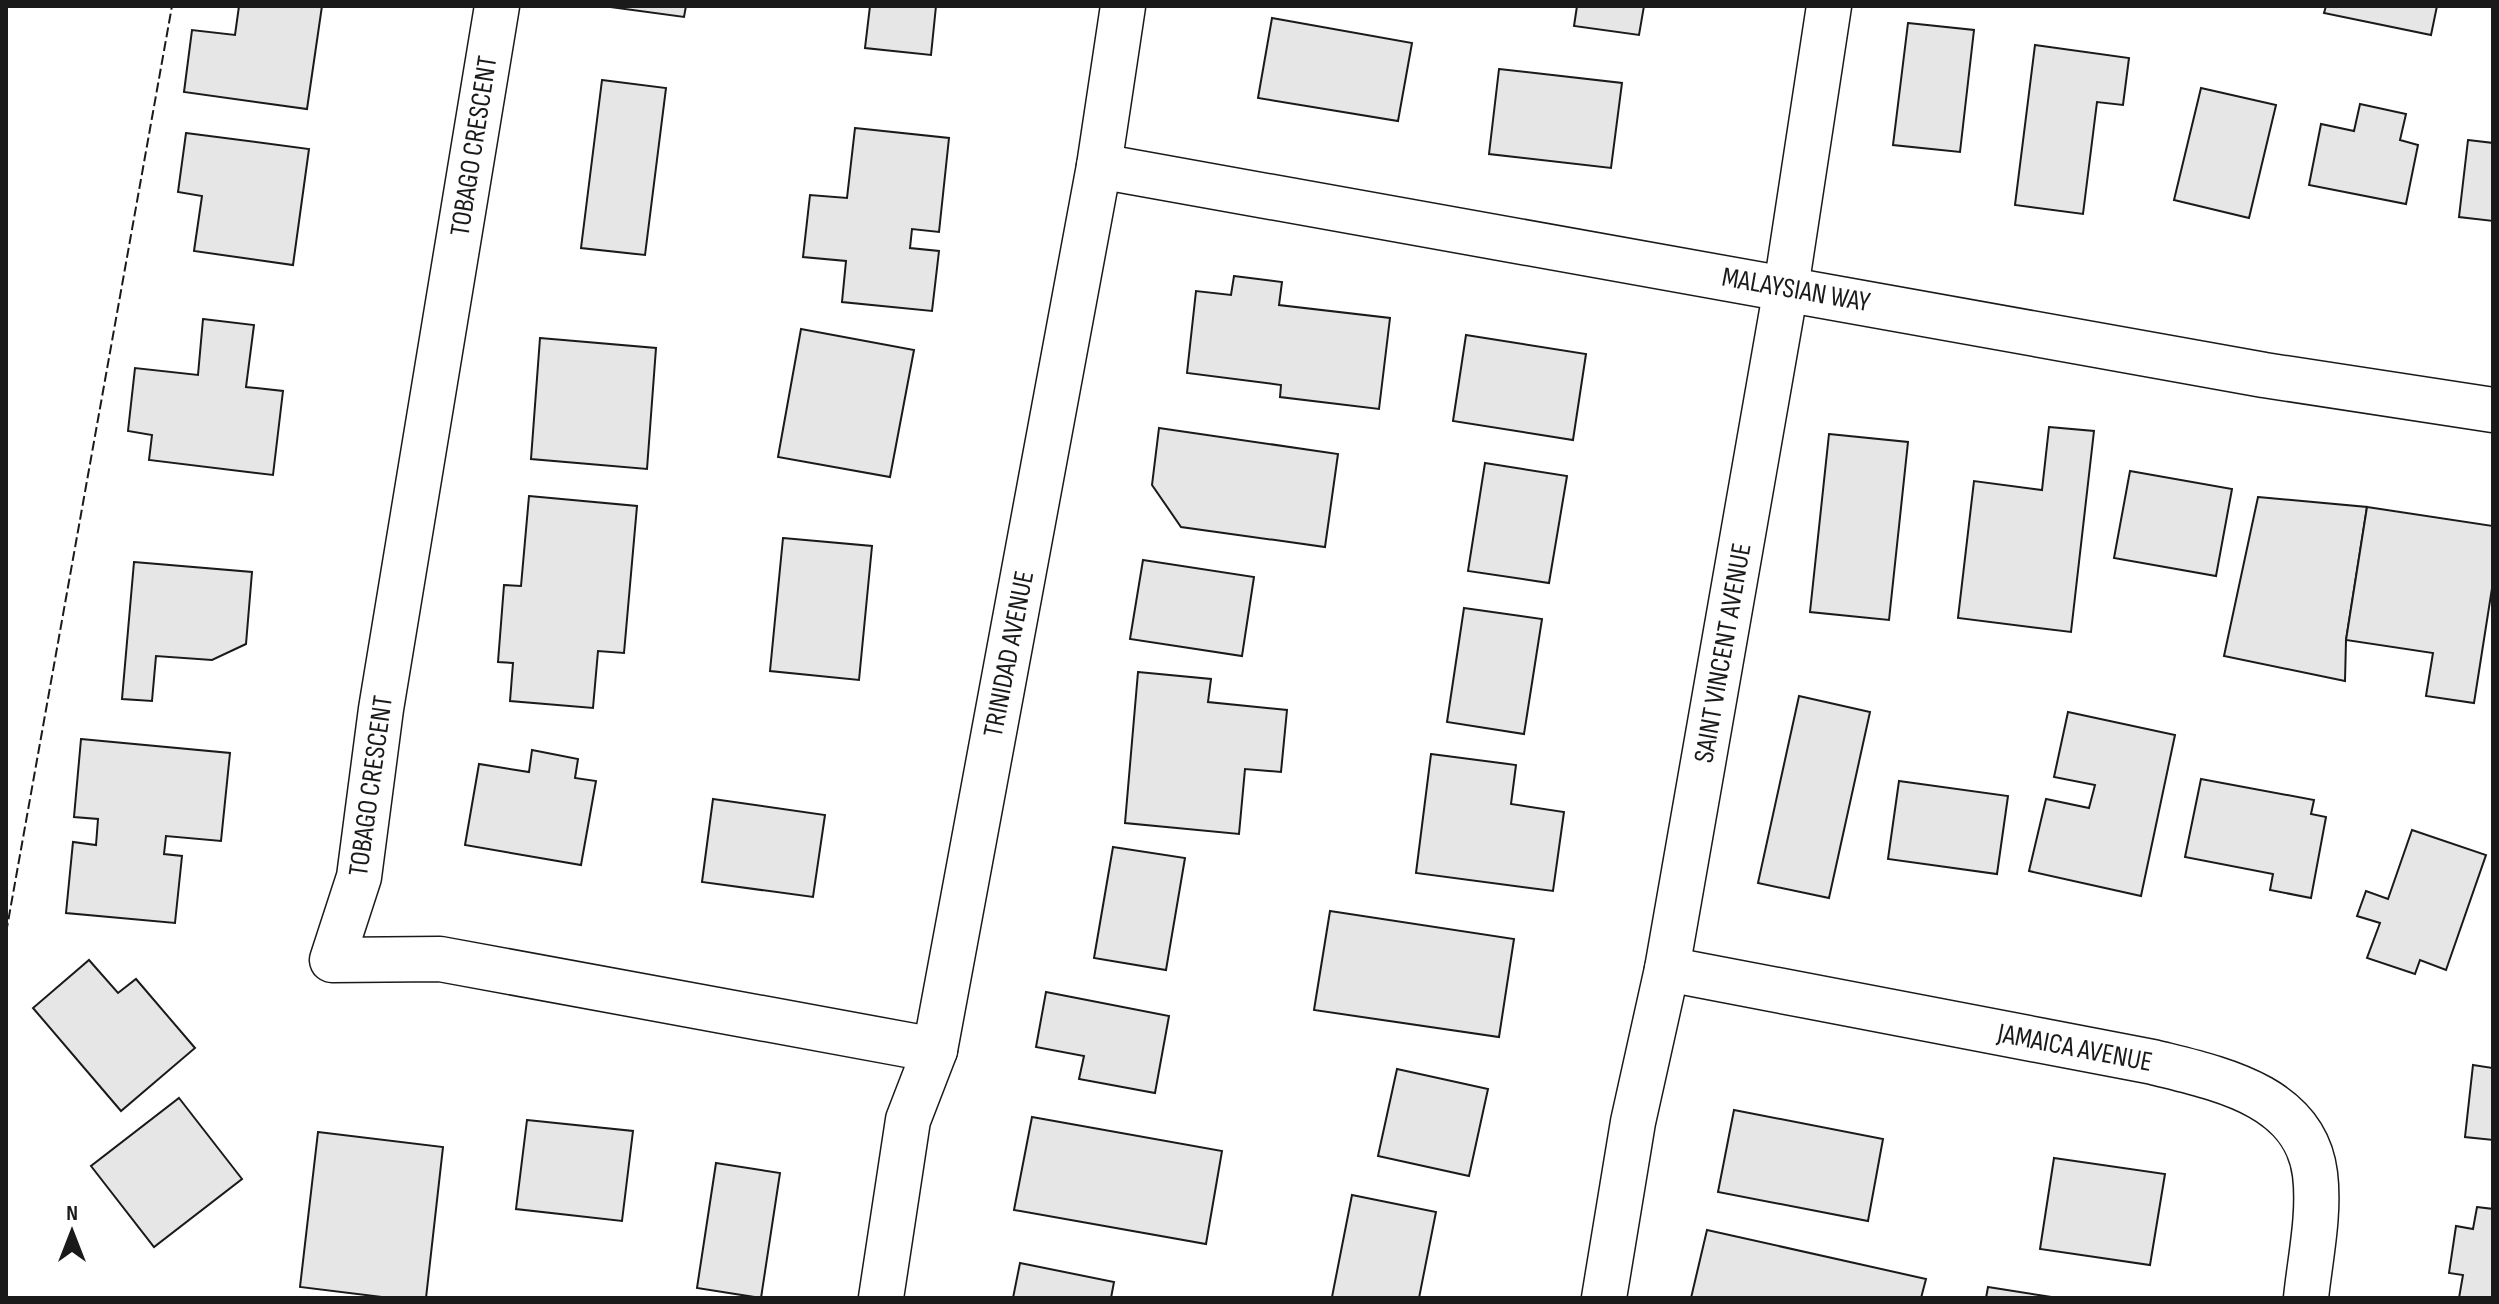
<svg xmlns="http://www.w3.org/2000/svg" width="2499" height="1304" font-family="'Sofia Sans Condensed',sans-serif">
  <style>
    .building { fill: #e6e6e6; stroke: #1a1a1a; stroke-width: 2 }
    .lines { fill: none; stroke-linecap: round; stroke-linejoin: round }
    .street-casing { stroke: #1a1a1a; stroke-width: 47 }
    .street { stroke: #fff; stroke-width: 44 }
    .fence { stroke: #1a1a1a; stroke-width: 2; stroke-dasharray: 10 4; stroke-linecap: butt }
    .labels { text-anchor: middle; dominant-baseline: central; stroke-width: 6; stroke-linejoin: round; paint-order: stroke }
    .street-label { font-size: 28px; fill: #1a1a1a; stroke: #fff }
  </style>
  <rect width="100%" height="100%" fill="#fff"/>
  <g class="building">
    <polygon points="239,6 322,6 307,109 184,92 192,30 235,35"/>
    <polygon points="603,6 686,6 684,17"/>
    <polygon points="870,6 936,6 931,55 865,48"/>
    <polygon points="1577,6 1644,6 1639,35 1574,26"/>
    <polygon points="2326,6 2437,6 2431,35 2324,13"/>
    <polygon points="1272,18 1412,43 1398,121 1258,98"/>
    <polygon points="1908,23 1974,30 1960,152 1893,145"/>
    <polygon points="2035,45 2129,58 2123,105 2097,102 2083,214 2015,205"/>
    <polygon points="1499,69 1622,83 1611,168 1489,154"/>
    <polygon points="602,80 666,88 645,255 581,248"/>
    <polygon points="2201,88 2276,105 2249,218 2174,200"/>
    <polygon points="2360,104 2406,114 2400,140 2418,145 2406,204 2309,185 2321,124 2354,131"/>
    <polygon points="855,128 949,138 939,232 912,229 910,248 939,251 932,311 842,302 846,261 803,257 810,195 847,198"/>
    <polygon points="186,133 309,149 293,265 194,251 202,196 178,192"/>
    <polygon points="2468,140 2493,143 2493,221 2459,217"/>
    <polygon points="1234,276 1282,282 1279,305 1390,318 1379,409 1280,397 1281,385 1187,373 1196,291 1231,295"/>
    <polygon points="203,319 254,325 246,387 283,391 273,475 149,460 152,435 128,431 135,368 198,375"/>
    <polygon points="801,329 914,350 890,477 778,457"/>
    <polygon points="1466,335 1586,354 1573,440 1453,421"/>
    <polygon points="540,338 656,348 647,469 531,459"/>
    <polygon points="2049,427 2094,431 2071,632 1958,618 1974,481 2042,490"/>
    <polygon points="1159,428 1338,454 1325,547 1181,527 1152,485"/>
    <polygon points="1829,434 1908,442 1889,620 1810,612"/>
    <polygon points="1485,463 1567,476 1549,583 1468,571"/>
    <polygon points="2130,471 2232,489 2216,576 2114,558"/>
    <polygon points="529,496 637,506 624,653 598,651 593,708 510,701 513,663 498,662 504,585 521,586"/>
    <polygon points="2258,497 2367,507 2346,640 2345,681 2224,656"/>
    <polygon points="2367,507 2493,526 2493,582 2474,703 2426,696 2433,653 2346,640"/>
    <polygon points="783,538 872,546 859,680 770,671"/>
    <polygon points="1143,560 1254,577 1242,656 1130,639"/>
    <polygon points="134,562 252,572 246,644 212,660 156,656 152,701 122,699"/>
    <polygon points="1464,608 1542,619 1524,734 1447,722"/>
    <polygon points="1138,672 1211,679 1208,702 1287,710 1281,772 1245,769 1239,834 1125,823"/>
    <polygon points="1799,696 1870,712 1829,898 1758,883"/>
    <polygon points="2068,712 2175,735 2141,896 2029,871 2046,799 2089,808 2095,785 2054,777"/>
    <polygon points="81,739 230,753 221,841 166,836 164,854 182,856 175,923 66,913 73,842 96,845 98,819 74,817"/>
    <polygon points="532,750 578,759 575,778 596,781 581,865 465,845 479,764 529,772"/>
    <polygon points="1431,754 1516,765 1511,804 1564,812 1553,891 1416,873"/>
    <polygon points="2201,779 2314,800 2311,814 2326,817 2311,898 2270,890 2273,874 2185,857"/>
    <polygon points="1899,781 2008,796 1997,874 1888,859"/>
    <polygon points="713,799 825,815 813,897 702,882"/>
    <polygon points="2412,830 2486,855 2446,970 2420,960 2415,974 2367,958 2380,923 2357,916 2366,891 2388,899"/>
    <polygon points="1113,847 1185,858 1166,970 1094,958"/>
    <polygon points="1330,911 1514,939 1499,1037 1314,1010"/>
    <polygon points="89,960 118,993 136,979 195,1048 121,1111 33,1008"/>
    <polygon points="1046,992 1169,1016 1155,1093 1079,1079 1084,1056 1036,1047"/>
    <polygon points="2473,1065 2493,1068 2493,1140 2465,1137"/>
    <polygon points="1397,1069 1488,1089 1469,1176 1378,1156"/>
    <polygon points="179,1098 242,1179 154,1247 91,1166"/>
    <polygon points="1734,1110 1883,1139 1868,1221 1718,1192"/>
    <polygon points="1032,1117 1222,1151 1206,1244 1014,1210"/>
    <polygon points="527,1120 633,1131 622,1221 516,1209"/>
    <polygon points="318,1132 443,1147 426,1298 390,1298 300,1287"/>
    <polygon points="2054,1158 2165,1174 2150,1265 2040,1249"/>
    <polygon points="716,1163 780,1173 761,1298 697,1288"/>
    <polygon points="1352,1195 1436,1212 1419,1298 1332,1297"/>
    <polygon points="2477,1207 2493,1209 2493,1298 2459,1298 2463,1275 2449,1273 2456,1226 2473,1229"/>
    <polygon points="1707,1230 1926,1279 1921,1298 1691,1298"/>
    <polygon points="1020,1263 1114,1282 1111,1298 1013,1298"/>
    <polygon points="1988,1287 2058,1298 1986,1298"/>
  </g>
  <g class="lines">
    <defs>
      <g id="street">
        <polyline points="497,6 381,709 359,877 332,960 440,959 935,1050"/>
        <polyline points="1099,166 2264,375 2493,410"/>
        <path d="M1667,969L2153,1062C2216,1078 2305,1094 2315,1174C2320,1214 2310,1259 2306,1298"/>
        <polyline points="881,1298 908,1120 935,1050 1099,166 1123,6"/>
        <polyline points="1604,1298 1633,1122 1667,969 1786,288 1829,6"/>
      </g>
    </defs>
    <use href="#street" class="street-casing"/>
    <use href="#street" class="street"/>
    <polyline class="fence" points="6,933 172,6"/>
  </g>
  <g class="labels">
    <g class="street-label">
      <text transform="translate(474 146) rotate(-81)">TOBAGO CRESCENT</text>
      <text transform="translate(1796 290) rotate(10)">MALAYSIAN WAY</text>
      <text transform="translate(1723 653) rotate(-80)">SAINT VINCENT AVENUE</text>
      <text transform="translate(1009 654) rotate(-79)">TRINIDAD AVENUE</text>
      <text transform="translate(371 786) rotate(-82)">TOBAGO CRESCENT</text>
      <text transform="translate(2075 1048) rotate(11)">JAMAICA AVENUE</text>
    </g>
  </g>
  <rect width="2499" height="1304" fill="none" stroke="#1a1a1a" stroke-width="16"/>
  <g transform="translate(72 1232)" stroke="#ffffff" stroke-width="6" paint-order="stroke">
  <path d="M0-6L14 30L0 20L-14 30Z" fill="#1a1a1a"/>
  <text y="-12" font-size="22" font-weight="bold" text-anchor="middle" fill="#1a1a1a">N</text>
  </g>
</svg>
